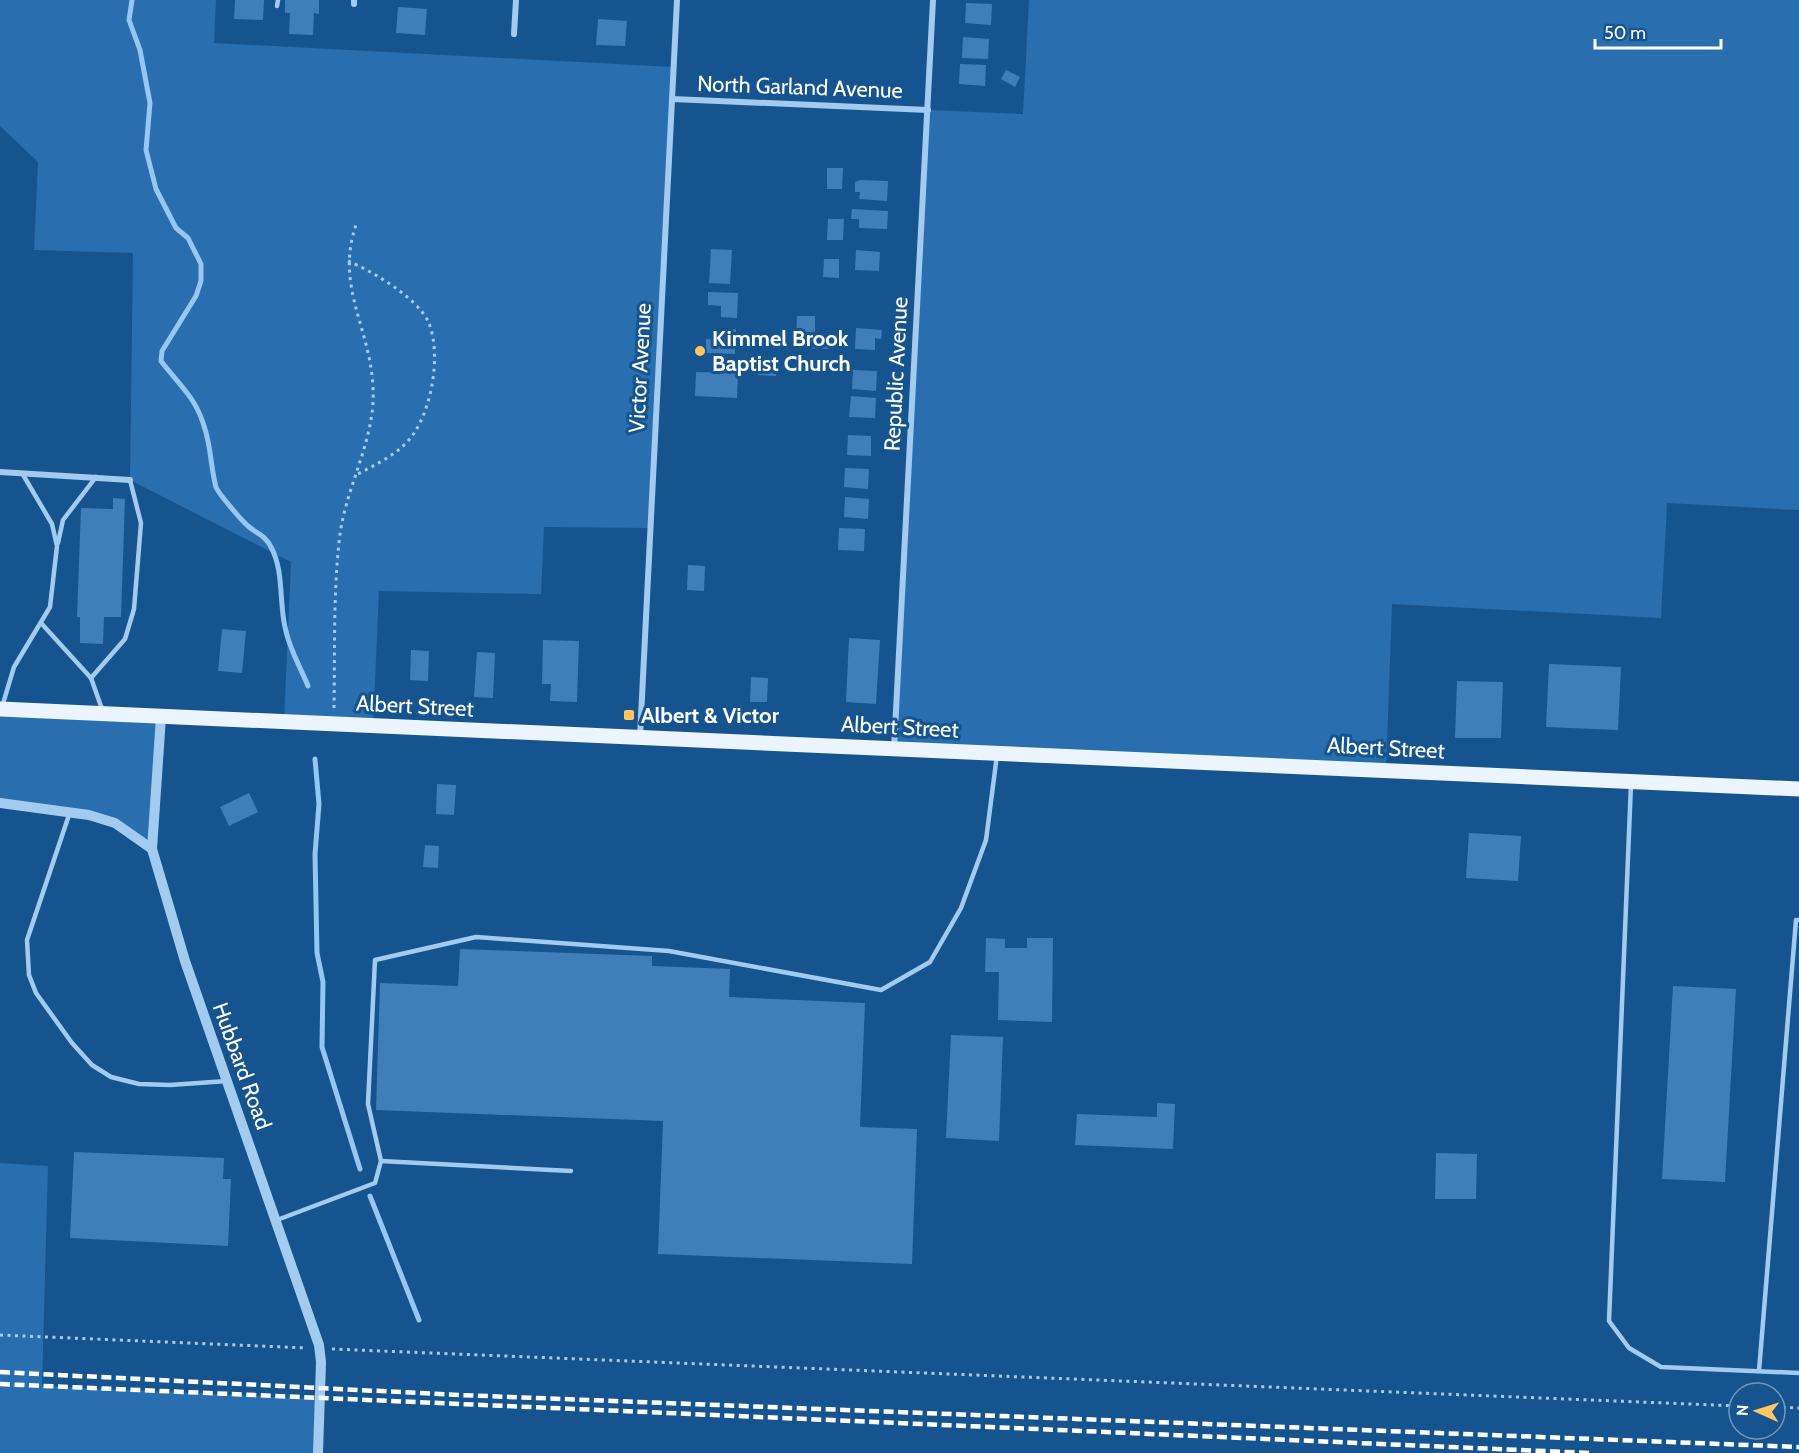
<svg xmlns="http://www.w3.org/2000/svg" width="1799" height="1453" font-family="Cabin,sans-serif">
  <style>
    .green { fill: #296eae }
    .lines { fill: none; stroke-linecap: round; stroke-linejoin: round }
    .stream { stroke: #95c7f2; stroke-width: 5 }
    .building { fill: #3f7eb8 }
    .path { stroke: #a3cbf0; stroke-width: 3; stroke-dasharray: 3 4.5; stroke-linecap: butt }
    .service { stroke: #a3cbf0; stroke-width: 4.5 }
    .minor { stroke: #a3cbf0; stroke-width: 6 }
    .tertiary { stroke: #a3cbf0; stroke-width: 10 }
    .primary { stroke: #ebf4ff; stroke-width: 15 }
    .rail { stroke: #fff; stroke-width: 4.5; stroke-dasharray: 10 4.5; stroke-linecap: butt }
    .poi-dot { fill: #ffc661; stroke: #16548f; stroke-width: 2 }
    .labels { text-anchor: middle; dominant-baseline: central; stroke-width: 6; stroke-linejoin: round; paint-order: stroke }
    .street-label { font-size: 22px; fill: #fff; stroke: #16548f }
    .poi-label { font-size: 22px; font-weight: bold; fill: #fff; stroke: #16548f; text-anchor: start }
  </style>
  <rect width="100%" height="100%" fill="#16548f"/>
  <g class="green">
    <polygon points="0,0 216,0 214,43 673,67 650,528 544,527 541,594 379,591 373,726 284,723 291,562 130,480 133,253 34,250 38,162 0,126"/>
    <polygon points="1029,0 1799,0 1799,510 1667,503 1661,618 1392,604 1386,771 894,749 928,110 1023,114"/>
    <polygon points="0,709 161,717 152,849 115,824 0,803"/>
    <polygon points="0,1163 48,1166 42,1386 320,1399 318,1453 0,1453"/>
  </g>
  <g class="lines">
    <g class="stream">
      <path d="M132,0L129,20L140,50L150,103L146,150L156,189L176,228L188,238L201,264V281L196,296L162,351L161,361C180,386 196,397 205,429C211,448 211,469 216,487C218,493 242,521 248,526C256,533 266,536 271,547C284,571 279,601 285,627C289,649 300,666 308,686"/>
      <polyline points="315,759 319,804 315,854 317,953 323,982 322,1047 360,1169"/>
      <polyline points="370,1196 419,1320"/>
    </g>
  </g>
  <g class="building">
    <polygon points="235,0 264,0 263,20 234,19"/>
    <polygon points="285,0 319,0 319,14 314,13 313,35 289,34 290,13 285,13"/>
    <polygon points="966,3 992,4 991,25 965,23"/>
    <polygon points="398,7 427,9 425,35 396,33"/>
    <polygon points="598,19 627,21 625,46 596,45"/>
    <polygon points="963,37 989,39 988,59 962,58"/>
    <polygon points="960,64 986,65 985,86 959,84"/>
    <polygon points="1006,70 1020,77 1015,87 1001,79"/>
    <polygon points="827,168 843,168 842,189 827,189"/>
    <polygon points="860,180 888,181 887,201 859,199 860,192 855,192 855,182"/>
    <polygon points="852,209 888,211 887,229 859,228 859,219 851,219"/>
    <polygon points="828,219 844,219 843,240 827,240"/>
    <polygon points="711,249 732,250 730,284 709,283"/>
    <polygon points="856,250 880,252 879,271 855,270"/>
    <polygon points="824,259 839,259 839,278 823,277"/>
    <polygon points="708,292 738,293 737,318 721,317 721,306 708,305"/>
    <polygon points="797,316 815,316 815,334 829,335 828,349 796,348"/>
    <polygon points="856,328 882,330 881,339 875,338 875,350 855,349"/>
    <polygon points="720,329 736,329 735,354 706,353 706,339 720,340"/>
    <polygon points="759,359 777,360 776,376 758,375"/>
    <polygon points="853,370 877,371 876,391 852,389"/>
    <polygon points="696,372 738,373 737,398 695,396"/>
    <polygon points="851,396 876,398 875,418 849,417"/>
    <polygon points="848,435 871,436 871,456 847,455"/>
    <polygon points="845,468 869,469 868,489 844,487"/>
    <polygon points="845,497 869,499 868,519 844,517"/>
    <polygon points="113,498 125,499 121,617 104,617 103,644 80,643 80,617 77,617 81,508 113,509"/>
    <polygon points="839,528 865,529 864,551 838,550"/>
    <polygon points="688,565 705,566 704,591 687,590"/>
    <polygon points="222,629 246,631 242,673 218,671"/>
    <polygon points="849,638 880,640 876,704 846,702"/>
    <polygon points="543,640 579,641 577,702 550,701 551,684 542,684"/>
    <polygon points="411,650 429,651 428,681 410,680"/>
    <polygon points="477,652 495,653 493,698 474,697"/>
    <polygon points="1549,664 1621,667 1618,730 1546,727"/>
    <polygon points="751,677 768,678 767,702 750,702"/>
    <polygon points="1457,681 1503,682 1501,738 1455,738"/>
    <polygon points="437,784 456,785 454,815 436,814"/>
    <polygon points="249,793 258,812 229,826 220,807"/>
    <polygon points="1469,833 1521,836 1518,881 1466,878"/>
    <polygon points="425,845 439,846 438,868 423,867"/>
    <polygon points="986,938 1005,939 1005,948 1027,948 1027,938 1053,938 1052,1022 998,1020 999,972 985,972"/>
    <polygon points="460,949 652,956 652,966 730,969 729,997 865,1003 860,1127 917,1129 912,1264 658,1254 663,1121 376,1110 380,983 458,986"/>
    <polygon points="1673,986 1736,989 1725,1182 1662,1179"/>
    <polygon points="951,1035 1003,1037 999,1141 946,1138"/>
    <polygon points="1157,1103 1175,1104 1173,1149 1075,1145 1077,1114 1157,1117"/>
    <polygon points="74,1152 224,1158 223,1179 231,1179 228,1246 70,1238"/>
    <polygon points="1436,1153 1477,1154 1476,1199 1435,1199"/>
  </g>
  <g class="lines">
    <g class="path">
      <path d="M348,261C372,271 416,297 428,321C443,354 431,422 403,446C390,458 373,466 356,475"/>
      <path d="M334,708C335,650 333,591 340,534C347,484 376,438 373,387C370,326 334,285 357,222"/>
      <polyline points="0,1335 307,1348"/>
      <polyline points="332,1349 1739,1406"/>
      <polyline points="1775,1407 1799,1408"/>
    </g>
    <g class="service">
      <polyline points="277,6 278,0"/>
      <polyline points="58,543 63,520 96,477"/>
      <polyline points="41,623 91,678 102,709"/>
      <polyline points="91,678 125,639 134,609 141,523 130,480"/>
      <polyline points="2,707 14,667 50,607 57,546 52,524 22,473"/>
      <polyline points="1631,784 1609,1321 1629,1348 1661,1367 1799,1373"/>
      <polyline points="70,812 27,940 29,975 36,993 72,1043 92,1065 111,1077 139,1084 170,1085 227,1081"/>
      <polyline points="381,1161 571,1171"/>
      <polyline points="277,1220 375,1183 381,1161 368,1104 375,960 476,937 669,951 881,990 930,962 961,908 986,840 997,755"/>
      <polyline points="1759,1371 1796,920 1799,920"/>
    </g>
    <g class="minor">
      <polyline points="354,4 354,0"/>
      <polyline points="514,34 516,0"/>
      <polyline points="672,99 928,110"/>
      <polyline points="0,472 130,480"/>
      <polyline points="640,737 677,0"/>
      <polyline points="894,749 933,0"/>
    </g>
    <g class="tertiary">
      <polyline points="0,803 89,815 115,823 152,849 185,961 319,1345 321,1362 318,1453"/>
      <polyline points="152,849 161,717"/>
    </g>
    <polyline class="primary" points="0,709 1799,789"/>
    <g class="rail">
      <polyline points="0,1372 459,1395 1799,1447"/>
      <polyline points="0,1384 1589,1453"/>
    </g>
  </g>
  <g class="poi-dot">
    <circle cx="700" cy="351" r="6"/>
    <rect x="623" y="709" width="12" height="12" rx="3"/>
  </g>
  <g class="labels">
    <g class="street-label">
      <text transform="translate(800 87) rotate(2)">North Garland Avenue</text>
      <text transform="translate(640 368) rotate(-87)">Victor Avenue</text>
      <text transform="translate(896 374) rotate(-87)">Republic Avenue</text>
      <text transform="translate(415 706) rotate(3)">Albert Street</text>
      <text transform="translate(900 727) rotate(3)">Albert Street</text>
      <text transform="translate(1386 748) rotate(3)">Albert Street</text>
      <text transform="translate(242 1066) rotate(70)">Hubbard Road</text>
    </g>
    <g class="poi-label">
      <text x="712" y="338">Kimmel Brook<tspan x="712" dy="25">Baptist Church</tspan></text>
      <text x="641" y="715">Albert &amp; Victor</text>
    </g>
  </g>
  <g transform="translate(1757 1411) rotate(273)"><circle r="28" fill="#16548f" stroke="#7398bc" stroke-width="1.5"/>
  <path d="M0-4.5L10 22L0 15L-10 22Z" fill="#ffc661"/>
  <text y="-9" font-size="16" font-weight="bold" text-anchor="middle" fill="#ffffff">N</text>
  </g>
  <path d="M1595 39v9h126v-9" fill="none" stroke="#ffffff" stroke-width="3"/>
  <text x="1604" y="39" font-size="18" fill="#ffffff" stroke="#16548f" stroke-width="4.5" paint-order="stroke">50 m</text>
</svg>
